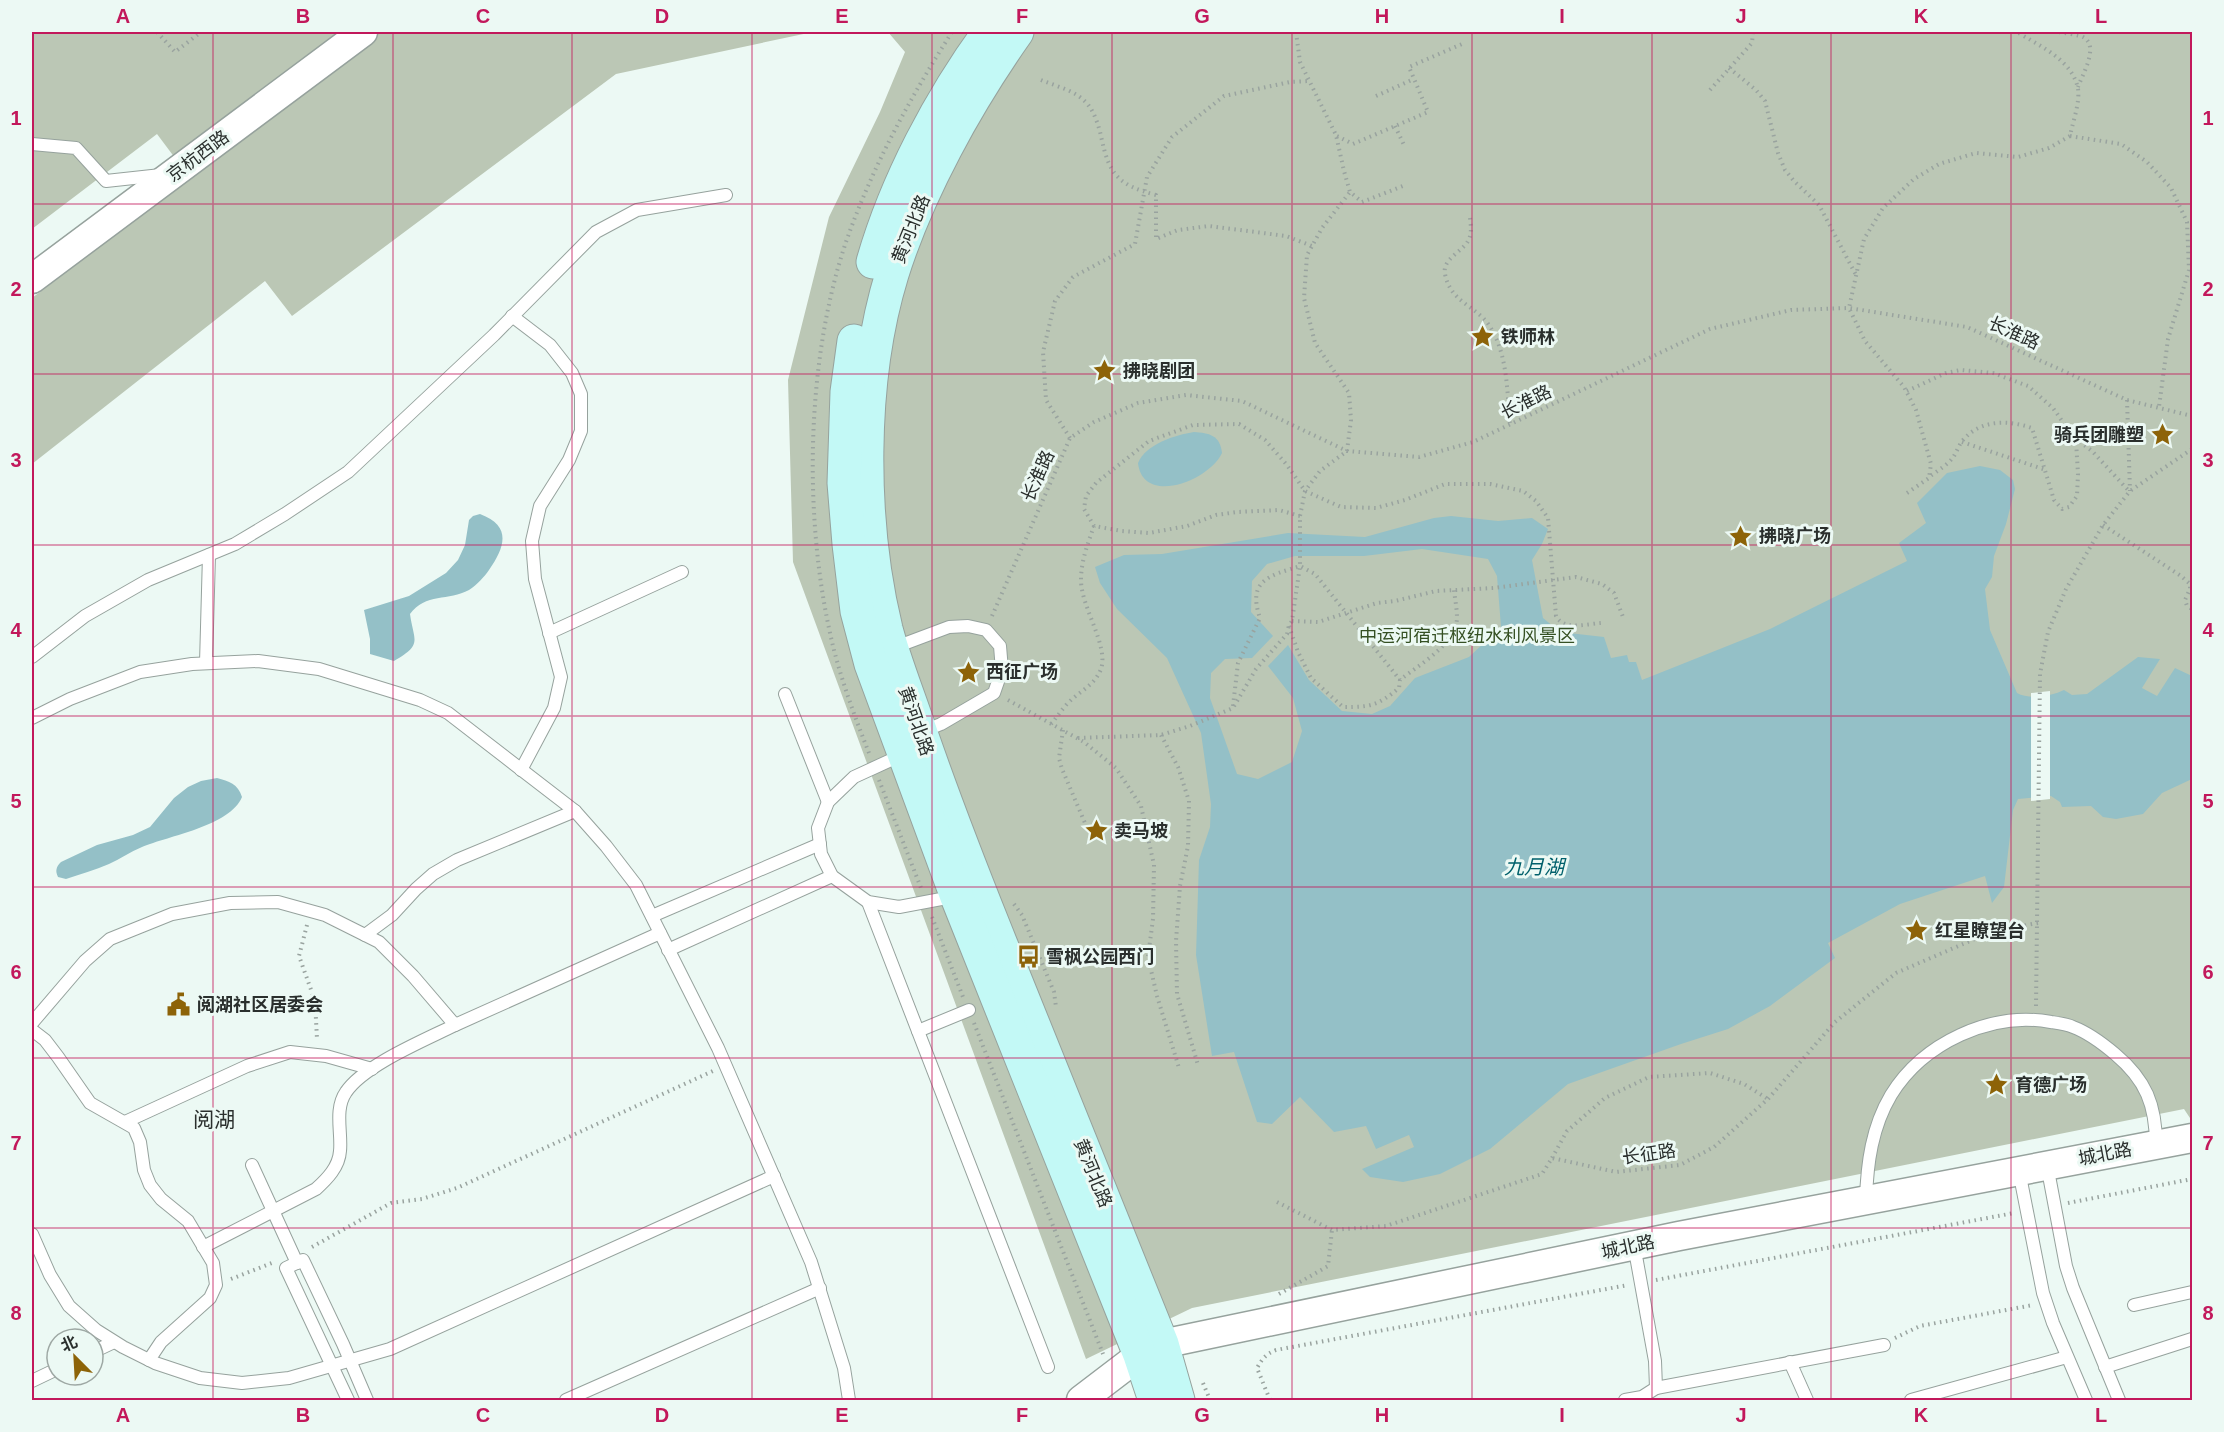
<svg xmlns="http://www.w3.org/2000/svg" width="2224" height="1432" font-family="Helvetica,'Noto Sans SC',sans-serif">
  <style>
    .green { fill: #bbc7b5 }
    .water { fill: #94c0c7; fill-rule: evenodd }
    .pier { fill: #ecf9f4 }
    .lines { fill: none; stroke-linecap: round; stroke-linejoin: round }
    .service-casing { stroke: #96a29d; stroke-width: 14 }
    .tertiary-casing { stroke: #96a29d; stroke-width: 31 }
    .secondary-casing { stroke: #96a29d; stroke-width: 35 }
    .path { stroke: #99a39f; stroke-width: 4; stroke-dasharray: 1.5 4.5; stroke-linecap: butt }
    .service { stroke: #fff; stroke-width: 12 }
    .tertiary { stroke: #fff; stroke-width: 28 }
    .secondary { stroke: #c3f9f6; stroke-width: 33 }
    .grid { fill: none; stroke: #c2185b; stroke-width: 1.5; stroke-opacity: 0.55 }
    .labels { text-anchor: middle; dominant-baseline: central; stroke-width: 6; stroke-linejoin: round; paint-order: stroke }
    .street-label { font-size: 18px; fill: #2a2f2d; stroke: #ecf9f4 }
    .poi-label { font-size: 18px; font-weight: bold; fill: #2a2f2d; stroke: #ecf9f4; text-anchor: start }
    .park-label { font-size: 18px; fill: #355023; stroke: #ecf9f4 }
    .water-label { font-size: 20px; font-style: italic; fill: #00606b; stroke: #ecf9f4 }
    .quarter-label { font-size: 21px; fill: #2a2f2d; stroke: #ecf9f4 }
    .neatline { fill: none; stroke: #c2185b; stroke-width: 2 }
    .grid-label { font-size: 20px; text-anchor: middle; font-weight: bold; fill: #c2185b }
  </style>
  <rect width="100%" height="100%" fill="#ecf9f4"/>
  <g class="green">
    <polygon points="32,32 813,32 616,74 292,316 265,281 32,464 32,298 190,178 157,134 32,229"/>
    <polygon points="888,32 2192,32 2192,1118 2190,1118 2184,1109 1192,1308 1086,1359 793,562 788,380 829,217 880,112 905,52"/>
  </g>
  <g class="water">
    <path d="M1194,432C1209,433 1220,435 1222,453C1210,480 1143,507 1138,463C1146,444 1175,435 1194,432Z"/>
    <path d="M1980,466L2000,470L2013,480L2015,489L2006,524L1994,556L1992,577L1985,589L1990,630L2017,693C2029,700 2052,696 2064,690L2072,695L2087,694L2138,657L2160,659L2142,688L2157,696L2175,668L2192,676V779L2162,793L2143,814L2116,819L2103,817L2091,806L2062,807L2060,802L2051,796L2018,799L2013,810L2004,887L1992,903L1985,876L1900,904L1828,943L1835,958L1770,1006L1728,1029L1681,1044L1568,1084L1490,1149L1440,1174L1403,1182L1370,1177L1362,1169L1414,1147L1409,1135L1376,1149L1366,1126L1334,1132L1300,1097L1272,1124L1257,1122L1234,1052L1212,1056L1196,955L1199,860L1210,827L1211,804L1201,733L1167,658L1117,609L1100,583L1095,567L1124,555L1162,554L1288,533L1365,537L1434,518L1451,516L1498,521L1532,518L1548,529L1542,544L1532,560L1543,618L1560,632L1604,637L1611,658L1627,655L1629,662H1636L1642,680L1770,629L1907,561L1899,543L1926,523L1917,503L1947,473ZM1422,549L1488,559L1497,576L1501,627L1469,657L1415,678L1390,706L1372,714L1342,711L1309,680L1288,645L1268,666L1293,698L1302,731L1292,762L1258,779L1237,774L1210,698L1211,673L1225,659L1252,658L1273,636L1251,612L1252,581L1267,564L1295,556H1364Z"/>
    <path d="M480,514C512,526 505,547 489,570C484,577 477,585 469,590C449,601 425,593 410,614C414,642 423,644 394,661L370,654V639L364,610L409,596L446,573L458,560L465,545L469,520L473,516Z"/>
    <path d="M217,778C229,781 238,784 242,797C230,826 168,836 142,847C130,852 120,859 109,864C95,870 80,874 66,879L58,877C55,871 56,867 61,862L97,845L133,835L150,827L174,798L188,787L201,781Z"/>
  </g>
  <polygon class="pier" points="2050,691 2050,799 2031,801 2031,693"/>
  <g class="lines">
    <defs>
      <g id="service">
        <polyline points="32,144 76,148 106,181 161,175"/>
        <polyline points="512,316 550,345 572,373 581,394 581,431 569,460 540,506 532,541 535,579 561,677 554,708 521,770"/>
        <polyline points="549,633 682,572"/>
        <polyline points="893,648 949,627 968,626 986,630 1000,646 1002,670 994,693 941,724 921,732"/>
        <polyline points="32,657 85,616 148,580 235,544 285,514 348,472 494,335 596,232 637,210 726,195"/>
        <polyline points="206,663 209,555"/>
        <polyline points="785,694 828,802"/>
        <polyline points="32,718 70,699 140,672 192,664 258,661 319,669 420,700 448,713 575,811 606,846 636,885 718,1048 811,1262 844,1368 849,1400"/>
        <polyline points="904,754 854,777 828,802 818,828 821,854 832,876 868,902 899,907 957,896"/>
        <polyline points="868,902 1048,1367"/>
        <polyline points="652,916 820,844"/>
        <polyline points="365,935 392,915 416,889 433,874 457,860 575,811"/>
        <polyline points="668,950 832,876"/>
        <polyline points="32,1023 85,961 110,939 172,914 230,903 278,902 325,915 379,942 413,976 455,1025 660,933"/>
        <polyline points="32,1030 45,1040 58,1057 90,1103 134,1128 140,1142 144,1170 150,1185 161,1199 188,1221 213,1263 216,1285 210,1298 161,1342 149,1360"/>
        <polyline points="918,1031 969,1010"/>
        <polyline points="125,1122 247,1066 290,1052 326,1056 372,1069"/>
        <polyline points="252,1165 297,1263"/>
        <polyline points="2047,1165 2066,1266 2073,1288 2119,1400"/>
        <polyline points="2019,1171 2043,1293 2053,1323 2086,1400"/>
        <path d="M1866,1200C1867,1163 1872,1127 1891,1095C1923,1043 1991,1011 2051,1022C2058,1023 2067,1024 2073,1027C2089,1033 2102,1043 2115,1054C2146,1080 2156,1105 2156,1145"/>
        <polyline points="32,1234 50,1275 69,1306 96,1330 123,1347 155,1363 200,1378 242,1383 289,1378 390,1349 774,1176"/>
        <path d="M203,1247L316,1189C327,1179 339,1167 340,1151C342,1133 334,1109 346,1092C364,1065 425,1040 455,1025"/>
        <polyline points="2134,1305 2192,1292"/>
        <polyline points="93,1352 114,1342"/>
        <polyline points="1790,1362 1807,1400"/>
        <polyline points="2105,1367 2192,1339"/>
        <polyline points="32,1381 57,1369"/>
        <polyline points="1656,1388 1884,1345"/>
        <polyline points="348,1400 286,1268 303,1260 343,1344 367,1400"/>
        <polyline points="566,1400 820,1288"/>
        <polyline points="1625,1400 1642,1397 1656,1388 1655,1361 1634,1245"/>
        <polyline points="1911,1400 2067,1357"/>
      </g>
      <g id="tertiary">
        <polyline points="32,279 363,32"/>
        <polyline points="1081,1400 1140,1355 1162,1344 1679,1236 2192,1138"/>
      </g>
      <g id="secondary">
        <path d="M1017,32C967,103 918,191 892,274C859,381 860,522 886,629C894,659 905,687 915,716C939,787 966,857 994,927C1050,1066 1106,1205 1162,1344L1178,1400"/>
        <path d="M873,262C896,182 940,99 989,32"/>
        <polyline points="854,341 847,392 844,483 849,544 857,611 871,664 957,897 1140,1355 1155,1400"/>
      </g>
    </defs>
    <use href="#service" class="service-casing"/>
    <use href="#tertiary" class="tertiary-casing"/>
    <use href="#secondary" class="secondary-casing"/>
    <g class="path">
      <polyline points="157,32 175,52 201,32"/>
      <polyline points="1296,32 1300,62 1336,135 1344,171 1350,192 1362,202 1403,186"/>
      <path d="M2059,32C2064,33 2079,35 2083,37C2100,46 2082,75 2078,87"/>
      <polyline points="1729,68 1756,90 1765,101 1778,153 1785,170 1794,181 1819,205 1856,275"/>
      <path d="M1041,80C1058,87 1078,91 1089,106C1095,114 1099,127 1101,136C1109,175 1118,185 1156,195V239L1178,230L1209,226L1286,236L1312,246"/>
      <polyline points="1710,90 1752,43 1753,32"/>
      <polyline points="1376,96 1414,79"/>
      <polyline points="1395,126 1404,145"/>
      <polyline points="1337,136 1353,144 1428,112 1409,67 1462,44"/>
      <polyline points="2070,136 2121,144 2147,162 2171,188 2187,222 2189,270 2168,339 2159,407"/>
      <path d="M1470,218C1471,226 1472,234 1468,241C1462,252 1442,259 1445,274C1451,303 1475,305 1489,325C1508,354 1507,392 1510,425"/>
      <path d="M1907,391L1946,373L1961,370L1993,373L2028,386L2053,408L2076,441L2078,474L2077,496L2069,507L2062,509L2054,500L2032,428C2009,420 1981,419 1963,440C1959,445 1957,451 1954,456C1949,464 1937,471 1929,477"/>
      <polyline points="2127,400 2130,491"/>
      <polyline points="1070,438 1046,400 1043,352 1055,301 1073,277 1135,244 1147,177 1172,137 1224,96 1290,82 1309,81"/>
      <polyline points="2075,438 2092,451 2129,491"/>
      <polyline points="1962,442 2046,470"/>
      <path d="M1907,493L1929,478L1931,464L1916,410L1904,387L1865,341L1849,308L1864,239L1883,208L1914,179L1939,164L1976,153L2018,157L2049,148L2070,136C2073,121 2080,103 2078,89C2073,60 2038,45 2017,32"/>
      <path d="M1300,516L1279,510L1237,512L1216,515L1187,526L1149,533L1122,531L1094,526L1084,509L1086,496L1096,483L1149,441L1193,425L1239,424L1265,440L1287,465L1305,491L1341,507L1376,508L1405,500L1445,484H1490L1523,491L1536,501L1548,518L1556,616C1564,631 1586,624 1601,623"/>
      <polyline points="2103,525 2181,576 2190,584 2190,589 2185,600 2187,606 2192,609"/>
      <polyline points="992,616 1070,438 1094,422 1138,403 1186,395 1242,401 1347,451 1419,457 1473,442 1710,329 1791,310 1849,308 1967,327 2127,400 2192,416"/>
      <polyline points="1292,621 1318,622 1377,603 1395,601 1436,591 1494,588 1576,577 1602,584 1614,593 1623,617"/>
      <path d="M1289,626L1298,652L1311,678L1343,707C1371,707 1377,706 1399,688L1400,680C1418,665 1456,645 1457,618C1457,609 1455,599 1454,590"/>
      <polyline points="1008,700 1084,742 1116,768 1141,806 1154,865 1153,919 1148,957 1157,996 1179,1068"/>
      <path d="M1233,706L1238,663L1260,618C1247,580 1269,576 1300,566L1315,574L1400,680"/>
      <path d="M1051,724C1057,717 1062,709 1069,702C1080,691 1095,685 1101,669C1109,646 1081,607 1081,580C1081,561 1088,543 1094,526"/>
      <polyline points="1063,730 1059,758 1062,769 1085,823"/>
      <polyline points="1161,735 1178,767 1189,801 1188,846 1180,886 1176,941 1177,994 1198,1065"/>
      <polyline points="1078,738 1161,735 1190,726 1233,708 1256,669 1287,634 1289,625 1292,621 1300,566 1300,516 1305,491 1320,471 1347,451 1351,420 1349,393 1315,343 1304,298 1307,255 1322,228 1350,192"/>
      <path d="M869,753C856,720 843,685 834,650C803,526 805,363 846,242C872,167 910,98 952,32"/>
      <polyline points="879,780 921,888"/>
      <polyline points="1014,904 1022,915 1054,992 1056,1007"/>
      <polyline points="932,917 963,997"/>
      <polyline points="307,925 299,956 315,1001 317,1039"/>
      <polyline points="2036,1006 2040,674 2048,632 2066,589 2103,525 2130,491 2192,449"/>
      <polyline points="974,1023 1103,1354"/>
      <polyline points="1552,1158 1567,1131 1605,1098 1649,1077 1710,1073 1744,1084 1768,1099"/>
      <polyline points="1277,1202 1332,1230 1386,1226 1542,1174 1552,1158 1616,1172 1680,1165 1714,1147 1768,1099 1835,1022 1896,973 1993,931 2038,923"/>
      <polyline points="2068,1203 2192,1179"/>
      <polyline points="312,1247 391,1203 422,1199 457,1188 713,1071"/>
      <polyline points="231,1279 272,1263"/>
      <polyline points="1656,1280 2014,1213"/>
      <polyline points="1279,1294 1328,1266 1332,1230"/>
      <polyline points="1895,1338 1920,1326 2033,1305"/>
      <polyline points="1203,1383 1210,1400"/>
      <path d="M1270,1400L1257,1368C1262,1359 1266,1354 1276,1350L1628,1285"/>
    </g>
    <use href="#service" class="service"/>
    <use href="#tertiary" class="tertiary"/>
    <use href="#secondary" class="secondary"/>
  </g>
  <path class="grid" d="M213,32V1400M393,32V1400M572,32V1400M752,32V1400M932,32V1400M1112,32V1400M1292,32V1400M1472,32V1400M1652,32V1400M1831,32V1400M2011,32V1400M32,204H2192M32,374H2192M32,545H2192M32,716H2192M32,887H2192M32,1058H2192M32,1228H2192"/>
  <defs>
    <symbol id="sight-bare" viewBox="-9 -9 18 18"><path d="M0-6L1.8-2.2L6-1.7L2.9 1.2L3.7 5.4L0 3.3L-3.7 5.4L-2.9 1.2L-6-1.7L-1.8-2.2Z" fill="#8d6308" stroke="#ecf9f4" stroke-width="2.5" paint-order="stroke"/></symbol>
    <symbol id="bus-bare" viewBox="-9 -9 18 18"><path d="M-5-6H5V4H4V6H2V4H-2V6H-4V4H-5ZM-3.5-4V0h7V-4ZM-3.5 1.2v1.5H-2V1.2ZM2 1.2v1.5H3.5V1.2Z" fill="#8d6308" stroke="#ecf9f4" stroke-width="2.5" paint-order="stroke"/></symbol>
    <symbol id="civic-bare" viewBox="-9 -9 18 18"><path d="M-.6-6.5H3V-4.5H.6V-3L4-1V1h2V6H-6V1h2V-1L-.6-3ZM-1.2 2.5V6h2.4V2.5Z" fill="#8d6308" stroke="#ecf9f4" stroke-width="2.5" paint-order="stroke"/></symbol>
  </defs>
  <g fill-rule="evenodd">
    <use href="#sight-bare" x="1466" y="320" width="33" height="33"/>
    <use href="#sight-bare" x="1088" y="354" width="33" height="33"/>
    <use href="#sight-bare" x="2146" y="418" width="33" height="33"/>
    <use href="#sight-bare" x="1724" y="520" width="33" height="33"/>
    <use href="#sight-bare" x="952" y="656" width="33" height="33"/>
    <use href="#sight-bare" x="1080" y="814" width="33" height="33"/>
    <use href="#sight-bare" x="1900" y="914" width="33" height="33"/>
    <use href="#bus-bare" x="1012" y="940" width="33" height="33"/>
    <use href="#civic-bare" x="162" y="988" width="33" height="33"/>
    <use href="#sight-bare" x="1980" y="1068" width="33" height="33"/>
  </g>
  <g class="labels">
    <g class="street-label">
      <text transform="translate(198 156) rotate(-37)">京杭西路</text>
      <text transform="translate(911 229) rotate(-68)">黄河北路</text>
      <text transform="translate(2014 333) rotate(24)">长淮路</text>
      <text transform="translate(1526 402) rotate(-26)">长淮路</text>
      <text transform="translate(1038 476) rotate(-66)">长淮路</text>
      <text transform="translate(916 721) rotate(71)">黄河北路</text>
      <text transform="translate(1649 1154) rotate(-8)">长征路</text>
      <text transform="translate(2105 1154) rotate(-11)">城北路</text>
      <text transform="translate(1093 1173) rotate(68)">黄河北路</text>
      <text transform="translate(1628 1247) rotate(-12)">城北路</text>
    </g>
    <g class="poi-label">
      <text x="1501" y="337">铁师林</text>
      <text x="1123" y="371">拂晓剧团</text>
      <text x="2144" y="435" text-anchor="end">骑兵团雕塑</text>
      <text x="1759" y="536">拂晓广场</text>
      <text x="986" y="672">西征广场</text>
      <text x="1114" y="831">卖马坡</text>
      <text x="1935" y="931">红星瞭望台</text>
      <text x="1046" y="957">雪枫公园西门</text>
      <text x="197" y="1005">阅湖社区居委会</text>
      <text x="2015" y="1085">育德广场</text>
    </g>
    <g class="park-label">
      <text x="1467" y="636">中运河宿迁枢纽水利风景区</text>
    </g>
    <g class="water-label">
      <text x="1534" y="867">九月湖</text>
    </g>
    <g class="quarter-label">
      <text x="214" y="1119">阅湖</text>
    </g>
  </g>
  <rect width="2224" height="1432" fill="none" stroke="#ecf9f4" stroke-width="66"/>
  <g transform="translate(75 1357) rotate(336)"><circle r="28" fill="#ecf9f4" stroke="#9ea8a4" stroke-width="1.5"/>
  <path d="M0-4.5L10 22L0 15L-10 22Z" fill="#8d6308"/>
  <text y="-9" font-size="16" font-weight="bold" text-anchor="middle" fill="#2a2f2d">北</text>
  </g>
  <rect x="33" y="33" width="2158" height="1366" class="neatline"/>
  <g class="grid-label">
    <text x="123" y="23">A</text>
    <text x="303" y="23">B</text>
    <text x="483" y="23">C</text>
    <text x="662" y="23">D</text>
    <text x="842" y="23">E</text>
    <text x="1022" y="23">F</text>
    <text x="1202" y="23">G</text>
    <text x="1382" y="23">H</text>
    <text x="1562" y="23">I</text>
    <text x="1741" y="23">J</text>
    <text x="1921" y="23">K</text>
    <text x="2101" y="23">L</text>
    <text x="16" y="125">1</text>
    <text x="2208" y="125">1</text>
    <text x="16" y="296">2</text>
    <text x="2208" y="296">2</text>
    <text x="16" y="467">3</text>
    <text x="2208" y="467">3</text>
    <text x="16" y="637">4</text>
    <text x="2208" y="637">4</text>
    <text x="16" y="808">5</text>
    <text x="2208" y="808">5</text>
    <text x="16" y="979">6</text>
    <text x="2208" y="979">6</text>
    <text x="16" y="1150">7</text>
    <text x="2208" y="1150">7</text>
    <text x="16" y="1320">8</text>
    <text x="2208" y="1320">8</text>
    <text x="123" y="1422">A</text>
    <text x="303" y="1422">B</text>
    <text x="483" y="1422">C</text>
    <text x="662" y="1422">D</text>
    <text x="842" y="1422">E</text>
    <text x="1022" y="1422">F</text>
    <text x="1202" y="1422">G</text>
    <text x="1382" y="1422">H</text>
    <text x="1562" y="1422">I</text>
    <text x="1741" y="1422">J</text>
    <text x="1921" y="1422">K</text>
    <text x="2101" y="1422">L</text>
  </g>
</svg>
